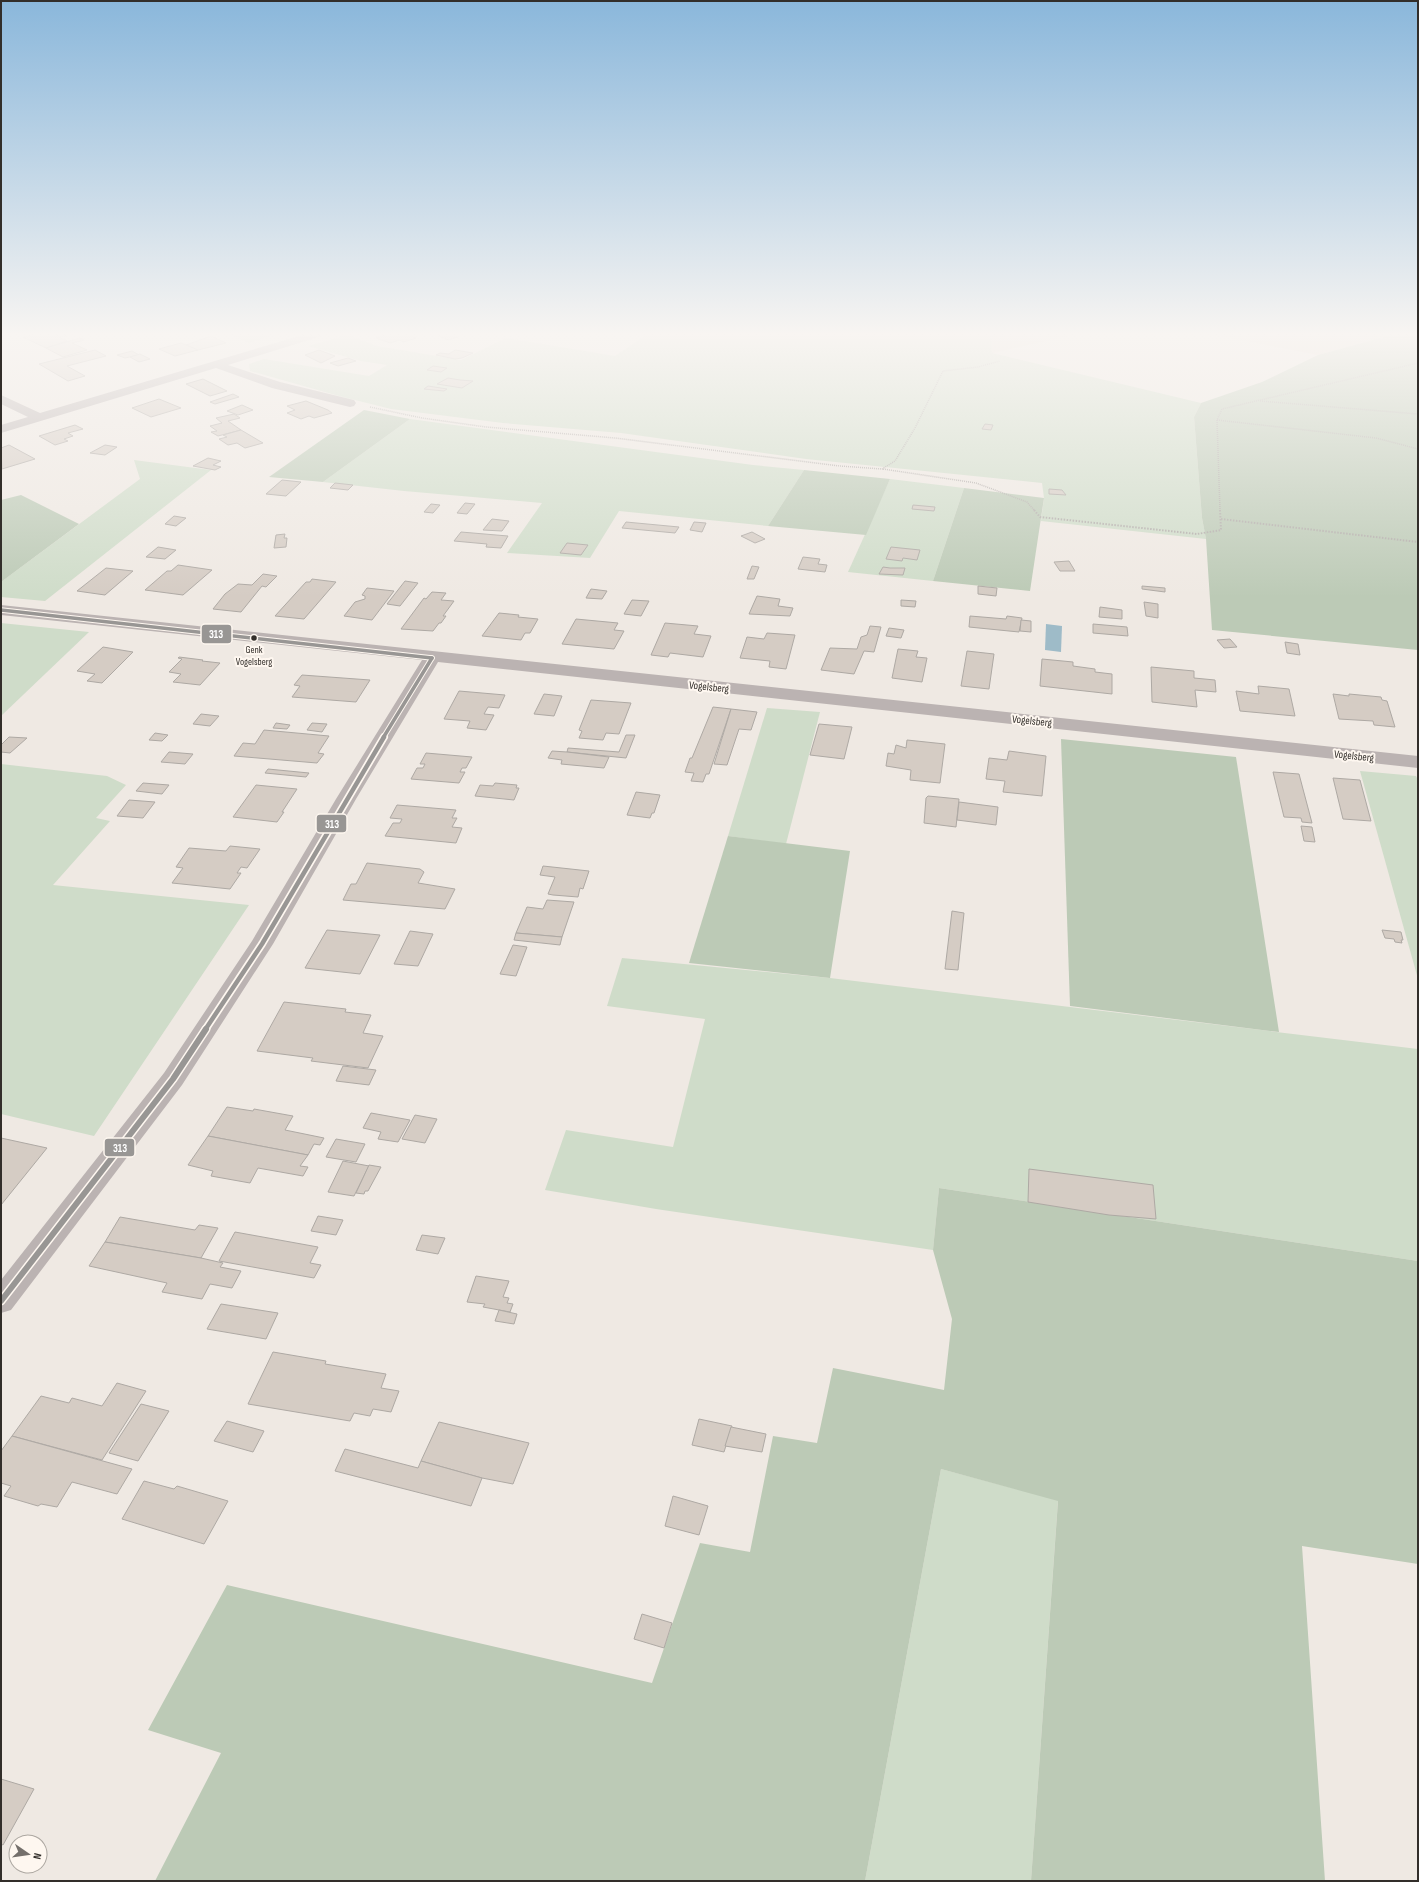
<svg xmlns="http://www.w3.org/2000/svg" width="1419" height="1882" font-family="'Sofia Sans Condensed',sans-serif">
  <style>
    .built { fill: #e6dbd0 }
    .green { fill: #cfdcc9 }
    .forest { fill: #bccab6 }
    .water { fill: #9ebbc8 }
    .building { fill: #d5ccc4; stroke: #aea9a4 }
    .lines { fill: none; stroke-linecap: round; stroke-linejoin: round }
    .path-far1 { stroke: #b2adaa; stroke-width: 1.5; stroke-dasharray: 1 1; stroke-linecap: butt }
    .path { stroke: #b2adaa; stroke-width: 2; stroke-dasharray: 1.5 1.5; stroke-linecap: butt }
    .minor { fill: #bbb3b2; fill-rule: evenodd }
    .bus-1-far2-casing { stroke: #fef7f0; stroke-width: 5.5 }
    .bus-1-far1-casing { stroke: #fef7f0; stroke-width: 8 }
    .bus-1-casing { stroke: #fef7f0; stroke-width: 9 }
    .bus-1-far2 { stroke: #989694; stroke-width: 3.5 }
    .bus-1-far1 { stroke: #989694; stroke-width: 4.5 }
    .bus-1 { stroke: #989694; stroke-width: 6 }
    .bus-dot { fill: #322e2a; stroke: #fef7f0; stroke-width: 1.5 }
    .labels { text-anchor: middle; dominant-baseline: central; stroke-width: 4; stroke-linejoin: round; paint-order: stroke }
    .far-bus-label { font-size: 10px; fill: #322e2a; stroke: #fef7f0 }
    .far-street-label { font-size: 11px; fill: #322e2a; stroke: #fef7f0 }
    .line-badge { stroke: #fef7f0; stroke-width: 1.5 }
    .badge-label { font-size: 11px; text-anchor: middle; font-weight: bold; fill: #fff }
  </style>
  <rect width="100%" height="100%" fill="#efe9e3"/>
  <g class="built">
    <polygon points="991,333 1082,333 992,353"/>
    <polygon points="1205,333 1395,333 1318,355"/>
  </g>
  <g class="green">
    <polygon points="227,333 279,333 249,343"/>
    <polygon points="649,333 991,333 992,353 1201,403 1194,417 1202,518 1206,539 1041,521 1044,498 1042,483 806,459 621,433 503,423 391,409 339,396 250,371 249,364 264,359 369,376 387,365 361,361 308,346 347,335 377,346 461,360 506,338 615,356"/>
    <polygon points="410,419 753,465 804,470 768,526 619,511 590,558 507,553 542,503 404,491 323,482"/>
    <polygon points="134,460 211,470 45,601 1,597 1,582 140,479"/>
    <polygon points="890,479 964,488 933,581 848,572"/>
    <polygon points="1,623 89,632 1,716"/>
    <polygon points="767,708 820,712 786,844 728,836"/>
    <polygon points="1,764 107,776 126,785 96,818 110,821 53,885 249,905 94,1136 1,1114"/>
    <polygon points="1360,771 1416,776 1418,780 1418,979"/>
    <polygon points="622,958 830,978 1418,1049 1418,1261 939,1188 933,1250 656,1209 545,1190 566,1130 673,1147 705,1019 607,1006"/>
    <polygon points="941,1469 1058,1500 1031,1881 865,1881"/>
  </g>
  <g class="forest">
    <polygon points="1398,333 1418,333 1418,650 1212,630 1206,539 1202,518 1194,417 1201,403 1262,382 1318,355"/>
    <polygon points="364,410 410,419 323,482 269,477"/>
    <polygon points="804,470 890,479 866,535 768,526"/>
    <polygon points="964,488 1044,498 1030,591 933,581"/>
    <polygon points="21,495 79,524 1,582 1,500"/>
    <polygon points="1061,739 1236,757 1279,1032 1070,1006"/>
    <polygon points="728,836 850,851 830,978 689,963"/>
    <polygon points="939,1188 1418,1261 1418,1564 1302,1546 1325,1881 1031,1881 1058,1501 941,1469 865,1881 155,1881 221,1753 148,1730 227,1585 652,1683 700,1543 750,1552 773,1436 817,1443 833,1368 944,1390 952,1319 933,1250"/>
  </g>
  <polygon class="water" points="1046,624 1062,626 1061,652 1045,650"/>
  <g class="building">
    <polygon points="40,333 63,333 56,336 66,333 71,334 59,337 67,341 46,348 23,337"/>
    <polygon points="391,333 418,333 420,334 411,336 416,338 404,342 399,340 390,343 376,338"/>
    <polygon points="448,333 451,333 460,336 449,340 438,336"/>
    <polygon points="211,336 226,343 198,350 186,345"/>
    <polygon points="80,338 84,340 72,343 87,350 63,357 46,348"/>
    <polygon points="181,343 198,350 175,356 159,349"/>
    <polygon points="95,350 106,356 67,366 85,376 68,381 39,364"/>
    <polygon points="319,350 335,356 321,363 305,355"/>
    <polygon points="455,350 473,353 462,358 455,359 436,355 440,353 449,354"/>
    <polygon points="132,351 139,355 125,358 117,355"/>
    <polygon points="140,354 150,359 139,362 130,357"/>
    <polygon points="348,358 356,361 338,366 330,363"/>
    <polygon points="433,366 447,368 441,372 427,370"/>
    <polygon points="448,378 460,380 473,381 462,388 437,384"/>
    <polygon points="203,379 227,391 210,396 186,384"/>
    <polygon points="428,386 447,389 444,391 424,389"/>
    <polygon points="233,394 239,397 215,404 210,402"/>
    <polygon points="159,399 181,408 151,417 132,408"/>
    <polygon points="306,401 328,410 332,413 314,418 309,416 301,419 287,413 295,410 287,406"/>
    <polygon points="242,405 253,410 238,415 227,411"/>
    <polygon points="234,414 240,418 228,421 241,430 218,436 211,432 217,431 210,426 222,423 216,418"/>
    <polygon points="985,424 993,425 991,430 982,429"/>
    <polygon points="75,425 83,429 68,433 73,436 64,439 68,441 55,445 39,436"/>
    <polygon points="241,430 263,443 245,448 237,443 228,445 219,439 227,437 223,435"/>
    <polygon points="9,445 35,459 2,469 1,448"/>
    <polygon points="105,445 117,447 105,455 90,453"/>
    <polygon points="208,458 221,461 213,465 221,467 215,470 193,466"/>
    <polygon points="282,480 301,482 286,496 266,494"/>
    <polygon points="335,483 353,485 348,490 330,488"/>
    <polygon points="1049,489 1062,490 1066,495 1049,494"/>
    <polygon points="465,503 475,504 467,514 457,513"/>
    <polygon points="431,504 440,505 433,513 424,512"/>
    <polygon points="913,505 935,507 934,511 912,509"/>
    <polygon points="174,516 186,518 176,526 165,524"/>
    <polygon points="492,519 509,521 502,531 483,530"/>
    <polygon points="626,522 679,527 675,533 622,528"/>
    <polygon points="694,522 706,523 702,532 690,530"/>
    <polygon points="461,532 508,536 501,548 486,547 487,544 454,541"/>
    <polygon points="752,532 765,539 755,543 741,536"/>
    <polygon points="285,534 284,538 287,538 286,547 274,548 276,535"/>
    <polygon points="567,543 588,545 581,555 560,553"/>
    <polygon points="158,547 176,550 165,559 146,557"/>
    <polygon points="891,547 920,550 917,560 903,558 902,561 886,559"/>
    <polygon points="803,557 820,559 818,564 827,565 825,572 798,569"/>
    <polygon points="1069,561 1075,571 1060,571 1054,562"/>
    <polygon points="178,565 212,570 183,595 145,590 167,571 171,571"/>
    <polygon points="752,566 759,567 754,579 747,579"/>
    <polygon points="883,567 890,568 905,568 903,575 879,574"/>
    <polygon points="106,568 133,571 105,595 77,591"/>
    <polygon points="263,574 277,576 266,587 262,586 241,612 213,609 225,594 238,584 252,585"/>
    <polygon points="312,579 336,582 304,619 275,616 306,582 310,582"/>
    <polygon points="405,581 418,583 400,606 387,604"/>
    <polygon points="978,586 997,588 996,596 978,594"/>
    <polygon points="1142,586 1165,588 1165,592 1142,589"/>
    <polygon points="367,588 394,591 372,620 344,616 355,602 365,599 365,596 362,595"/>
    <polygon points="591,589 607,591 602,599 586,598"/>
    <polygon points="432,592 446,593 441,600 454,601 443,616 446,616 441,623 439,623 433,631 401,629 424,598 426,599"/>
    <polygon points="757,596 780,599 778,606 793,608 790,616 749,614"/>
    <polygon points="632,600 649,601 641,616 624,614"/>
    <polygon points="901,600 916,601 915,607 901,606"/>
    <polygon points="1144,602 1158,604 1158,618 1146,616"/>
    <polygon points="1100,607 1122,610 1122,619 1099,617"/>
    <polygon points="499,613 519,615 518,617 538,619 530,633 525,633 521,640 482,636"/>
    <polygon points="970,616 1006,619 1007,616 1022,618 1019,632 969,627"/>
    <polygon points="576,619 618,623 614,630 624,631 614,649 562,644"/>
    <polygon points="1021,620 1031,621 1031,632 1020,631"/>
    <polygon points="665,623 698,626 694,634 711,636 703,657 670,653 668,657 651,655"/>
    <polygon points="1093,624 1127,627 1128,636 1093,633"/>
    <polygon points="870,626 881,627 874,652 864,651 854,674 821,670 830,648 857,649 861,637 867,635"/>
    <polygon points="889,628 904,630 901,638 886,636"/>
    <polygon points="767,633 795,635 786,669 769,667 770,661 740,658 747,637 764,639"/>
    <polygon points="1230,639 1237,647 1224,648 1217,640"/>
    <polygon points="1285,642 1298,644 1300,655 1287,653"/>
    <polygon points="103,647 133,652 102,683 87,681 95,674 77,671"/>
    <polygon points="898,649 918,651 916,657 927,658 922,682 892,678"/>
    <polygon points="967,651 994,654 989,689 961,686"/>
    <polygon points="179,657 203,660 202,661 220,663 200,685 173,682 181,674 169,672 182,659 178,658"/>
    <polygon points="1042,659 1073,662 1073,666 1095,669 1095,672 1112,674 1112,694 1040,686"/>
    <polygon points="1151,667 1194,671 1194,678 1215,680 1216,692 1195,690 1197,707 1152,702"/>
    <polygon points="302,675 370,680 356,702 292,697 300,686 294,685"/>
    <polygon points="1258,686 1289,689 1295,716 1240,711 1236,691 1259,694"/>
    <polygon points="459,691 505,695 499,708 488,707 484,714 494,715 486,730 467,728 470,721 444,719"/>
    <polygon points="544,694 562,696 554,716 534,714"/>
    <polygon points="1333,694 1349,696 1349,694 1381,697 1382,700 1387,701 1395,727 1374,725 1373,721 1339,719"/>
    <polygon points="591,700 631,703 619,734 606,733 603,740 579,738 582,731 579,730"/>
    <polygon points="713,707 731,709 709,774 706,774 703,782 691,781 694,773 685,772 690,758 692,758"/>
    <polygon points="731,709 757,712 751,730 739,729 727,765 714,764"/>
    <polygon points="201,714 219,716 210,726 193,724"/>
    <polygon points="276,723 290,725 287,729 273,728"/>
    <polygon points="312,723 327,724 322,732 307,730"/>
    <polygon points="819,724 852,727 844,759 810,755"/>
    <polygon points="264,730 329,736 318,753 324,754 317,763 234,756 243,743 255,744"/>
    <polygon points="155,733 168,735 162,741 149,740"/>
    <polygon points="626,735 635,735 626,758 567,752 568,748 619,752"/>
    <polygon points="9,737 27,738 10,753 1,752 1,745"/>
    <polygon points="907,740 945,744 940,783 910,780 911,770 886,766 888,753 894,754 896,745 906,748"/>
    <polygon points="552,751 567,752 609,757 604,768 561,764 562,760 548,758"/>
    <polygon points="1009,751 1046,756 1042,796 1003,792 1005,781 986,779 989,758 1007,760"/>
    <polygon points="169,752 193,754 185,764 161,762"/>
    <polygon points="426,753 472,757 466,768 462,768 460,772 465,772 459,783 411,779 417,768 423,768 425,764 420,764"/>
    <polygon points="268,769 309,773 306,777 265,773"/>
    <polygon points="1273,772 1299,774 1312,823 1302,822 1301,818 1284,817"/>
    <polygon points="1333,778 1360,780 1371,821 1343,819"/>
    <polygon points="143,783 169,785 162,794 136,791"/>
    <polygon points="495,783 517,785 516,788 519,788 514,800 475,796 480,785 493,786"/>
    <polygon points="256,785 297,789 282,812 284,812 277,822 233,817"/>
    <polygon points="636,792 660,795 654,813 652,813 650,818 627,815"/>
    <polygon points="928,796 959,799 956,827 924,823 926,798"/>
    <polygon points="129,800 155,802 143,818 117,816"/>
    <polygon points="959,802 998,807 996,825 957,820"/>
    <polygon points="397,805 456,810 452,818 457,818 452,827 462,828 456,843 385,836 393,823 400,823 402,819 390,818"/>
    <polygon points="1301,826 1312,827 1315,842 1304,841"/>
    <polygon points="230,846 260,849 247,868 241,867 237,873 241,873 230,889 172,883 183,868 176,867 189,848 226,851"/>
    <polygon points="367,863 420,869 424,872 418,883 455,889 445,909 343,900 351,884 356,884"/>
    <polygon points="543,866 589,871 583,889 580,888 578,897 553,895 548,894 555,877 540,875"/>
    <polygon points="547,900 574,902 562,937 516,933 527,907 543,909"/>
    <polygon points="952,911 964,913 958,970 945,969"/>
    <polygon points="327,930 380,935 360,974 305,968"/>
    <polygon points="1382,930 1401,932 1403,940 1401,940 1402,943 1395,942 1394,939 1385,938"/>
    <polygon points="410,931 433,934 418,966 394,964"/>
    <polygon points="516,933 562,937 560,945 514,940"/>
    <polygon points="513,945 527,947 516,976 500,974"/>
    <polygon points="284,1002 346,1009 345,1012 371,1015 363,1033 383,1036 368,1068 311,1061 313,1058 257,1051"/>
    <polygon points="343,1066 376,1070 369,1085 336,1081"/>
    <polygon points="227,1107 253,1111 254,1109 293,1116 285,1130 324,1138 320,1145 314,1144 308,1155 208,1136"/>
    <polygon points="371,1113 410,1120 398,1142 378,1139 381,1132 363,1128"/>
    <polygon points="415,1115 437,1119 425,1143 402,1139"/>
    <polygon points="208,1136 308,1155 300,1166 308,1167 303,1176 258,1168 250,1183 211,1176 213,1171 188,1165"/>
    <polygon points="1,1138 47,1148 1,1205"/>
    <polygon points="336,1139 365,1144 356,1162 326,1157"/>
    <polygon points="343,1161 369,1166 354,1196 328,1192"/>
    <polygon points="369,1165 381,1167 368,1191 365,1191 364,1194 356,1193"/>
    <polygon points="1029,1169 1153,1185 1156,1219 1109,1215 1028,1202"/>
    <polygon points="318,1216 343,1220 336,1235 311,1231"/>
    <polygon points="120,1217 195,1230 199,1225 218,1228 201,1258 105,1242"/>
    <polygon points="235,1232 318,1247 310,1263 321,1265 314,1278 219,1261"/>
    <polygon points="422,1235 445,1238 438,1254 416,1250"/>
    <polygon points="105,1242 201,1258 223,1263 220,1267 241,1271 232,1288 210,1284 202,1299 162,1292 167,1283 89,1266"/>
    <polygon points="476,1276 509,1281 503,1297 509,1298 507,1303 513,1304 510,1312 483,1307 485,1304 467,1302"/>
    <polygon points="221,1304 278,1313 266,1339 207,1329"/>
    <polygon points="499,1310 517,1314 514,1324 495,1321"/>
    <polygon points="273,1352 326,1361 325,1364 386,1374 381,1388 399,1391 391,1412 373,1409 370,1416 354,1413 350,1421 248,1404"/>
    <polygon points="117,1383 146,1391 102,1460 12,1436 41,1396 69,1403 72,1398 102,1406"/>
    <polygon points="141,1404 169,1411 138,1461 109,1453"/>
    <polygon points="699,1419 732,1426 724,1452 692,1445"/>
    <polygon points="227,1421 264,1431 253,1452 214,1441"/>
    <polygon points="439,1422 529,1443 513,1484 482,1478 421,1461"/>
    <polygon points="731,1427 766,1434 762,1452 725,1446"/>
    <polygon points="12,1436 132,1469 117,1494 72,1482 57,1507 41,1504 38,1506 4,1496 11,1486 1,1483 1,1451"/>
    <polygon points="345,1449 418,1468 421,1461 482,1478 471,1506 335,1471"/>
    <polygon points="144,1481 174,1489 177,1486 228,1501 204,1544 122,1519"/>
    <polygon points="673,1496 708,1506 699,1535 665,1526"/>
    <polygon points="642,1614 672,1623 664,1648 634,1639"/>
    <polygon points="1,1779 34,1789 3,1845 1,1844"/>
  </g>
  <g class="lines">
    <g class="path-far1">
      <polyline points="1260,401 1418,414"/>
      <polyline points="370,407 422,418 486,427 615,438 840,466 882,469 895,461 915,428 943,371 978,367 1000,361"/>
      <polyline points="1217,420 1376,438 1418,449"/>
      <polyline points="883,469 976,483 1027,502 1035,511"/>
      <polyline points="1220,511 1217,420 1222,409 1418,363"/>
    </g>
    <g class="path">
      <polyline points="1034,510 1040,517 1197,534 1221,530 1220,510"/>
      <polyline points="1221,519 1418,542"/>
    </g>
    <g class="minor">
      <polygon points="309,333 327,333 325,335 228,365 280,382 354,400 356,403 354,406 350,407 272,388 216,368 1,433 1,425 28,417 1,404 1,395 40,413"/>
      <polygon points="1,605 1418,756 1418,768 438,662 356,799 273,944 182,1085 11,1310 1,1313 1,1280 164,1073 252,941 336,799 422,660 1,615"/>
    </g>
    <defs>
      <g id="bus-1-far2">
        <polyline points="1,610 432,658"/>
        <polyline points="383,738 432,658"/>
      </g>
      <polyline id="bus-1-far1" points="205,1030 262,944 384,737"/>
      <polyline id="bus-1" points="1,1301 173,1079 206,1029"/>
    </defs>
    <use href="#bus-1-far2" class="bus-1-far2-casing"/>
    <use href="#bus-1-far1" class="bus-1-far1-casing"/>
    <use href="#bus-1" class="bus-1-casing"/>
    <use href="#bus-1-far2" class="bus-1-far2"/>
    <use href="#bus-1-far1" class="bus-1-far1"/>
    <use href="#bus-1" class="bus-1"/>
  </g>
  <linearGradient id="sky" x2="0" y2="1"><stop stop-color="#8ab7db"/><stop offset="0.56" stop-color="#f8f5f2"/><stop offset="1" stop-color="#f8f5f2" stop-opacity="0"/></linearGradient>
  <rect width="1419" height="597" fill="url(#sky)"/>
  <circle class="bus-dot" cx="254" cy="638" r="3.5"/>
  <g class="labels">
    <g class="far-bus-label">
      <text x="254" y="650">Genk<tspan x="254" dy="12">Vogelsberg</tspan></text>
    </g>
    <g class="far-street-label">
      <text transform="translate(709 687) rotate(6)">Vogelsberg</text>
      <text transform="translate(1032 721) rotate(6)">Vogelsberg</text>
      <text transform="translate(1354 756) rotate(6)">Vogelsberg</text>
    </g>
  </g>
  <g class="line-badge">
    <rect x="201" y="624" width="31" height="20" rx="4" fill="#989694"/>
    <rect x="316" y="814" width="31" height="19" rx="4" fill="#989694"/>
    <rect x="104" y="1138" width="31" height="19" rx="4" fill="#989694"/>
  </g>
  <g class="badge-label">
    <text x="216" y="638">313</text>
    <text x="332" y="828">313</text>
    <text x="120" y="1152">313</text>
  </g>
  <rect width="1419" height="1882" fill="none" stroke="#322e2a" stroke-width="4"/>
  <g transform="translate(28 1854) rotate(103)"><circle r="19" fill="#fef7f0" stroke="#aca7a1"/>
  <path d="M0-3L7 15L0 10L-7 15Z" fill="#746f6b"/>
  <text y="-6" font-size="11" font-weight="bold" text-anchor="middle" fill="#322e2a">N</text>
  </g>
</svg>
